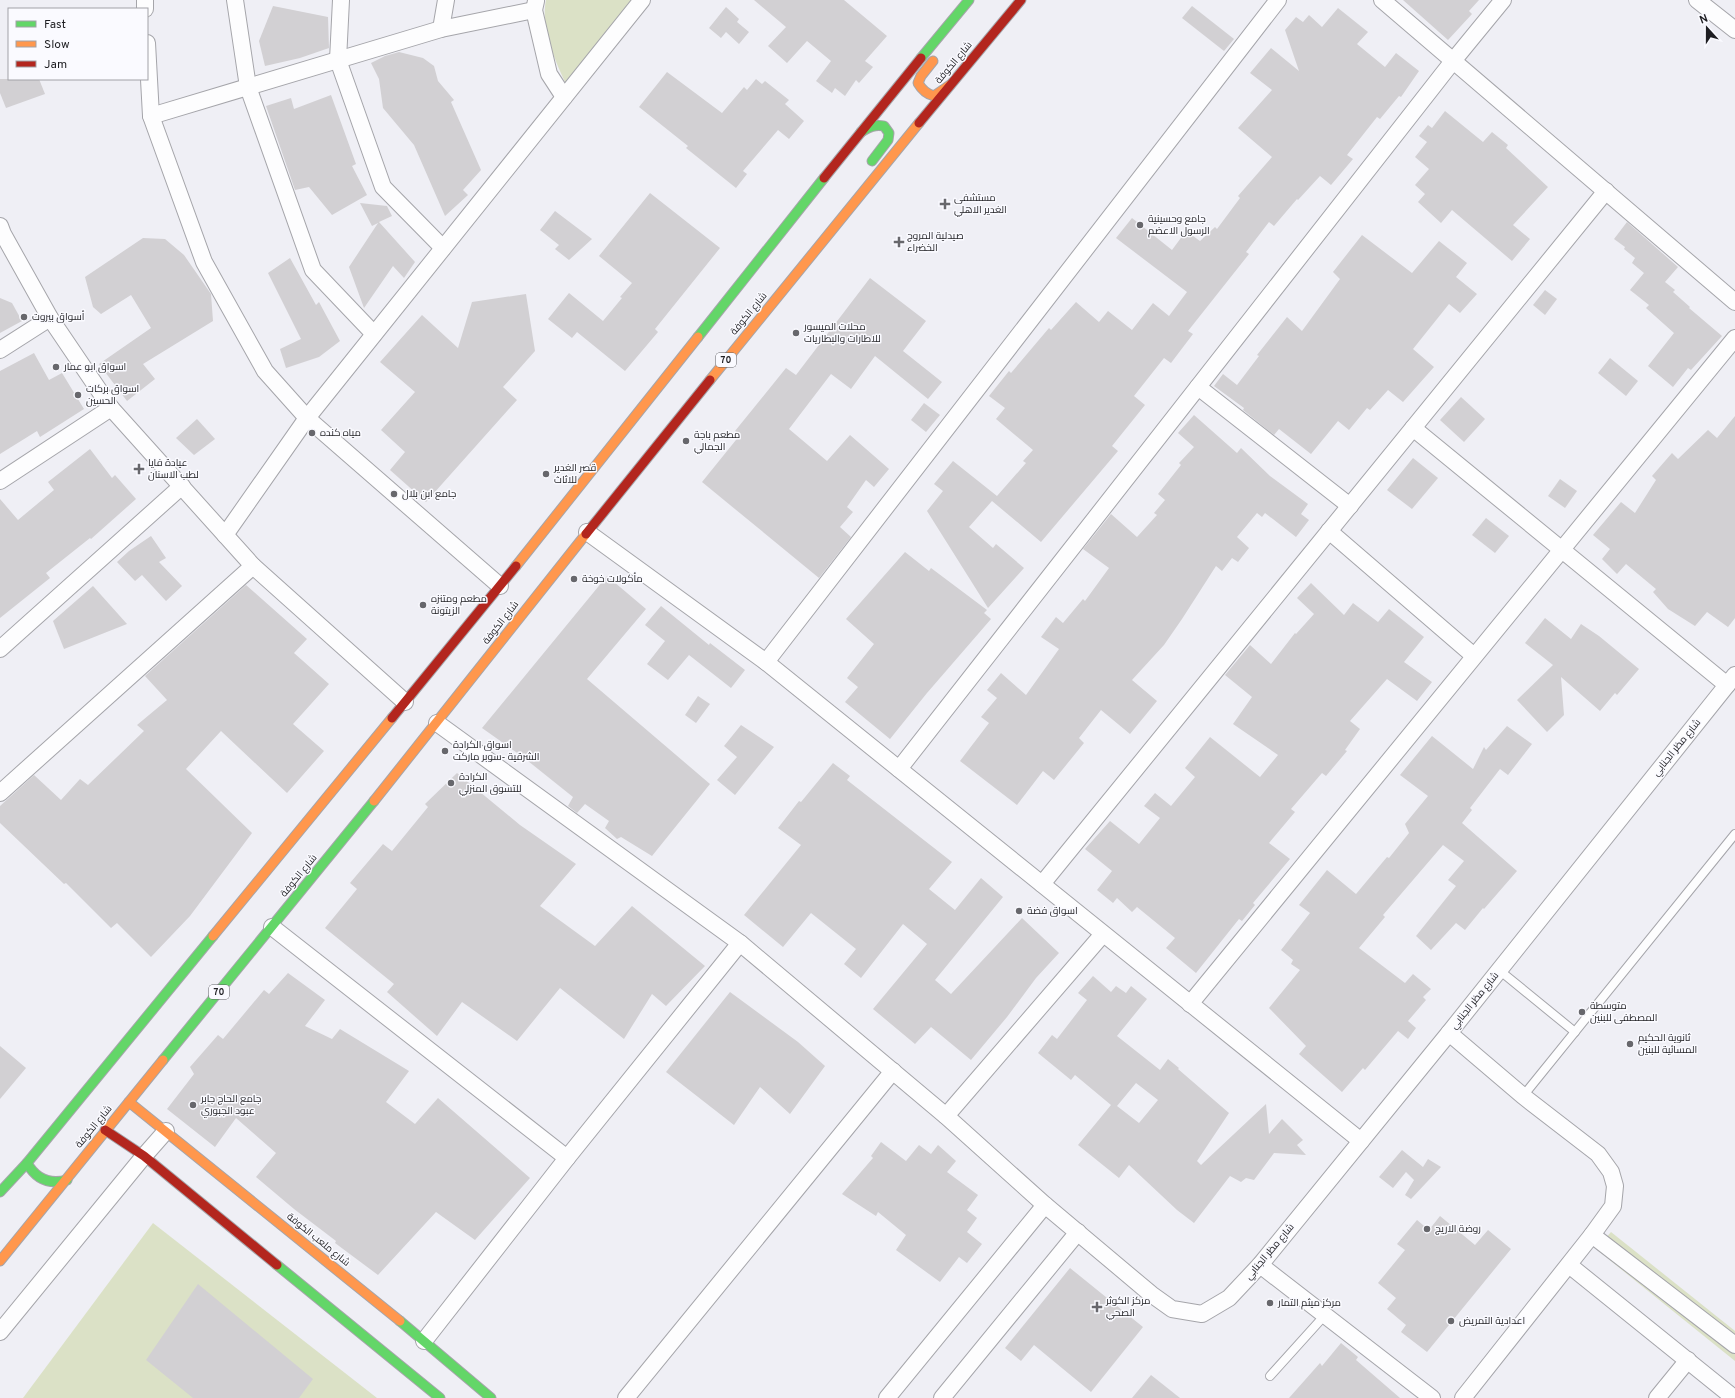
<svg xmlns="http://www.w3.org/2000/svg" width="1735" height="1398" font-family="Overpass,Cairo,sans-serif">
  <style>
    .green { fill: #dbe1c6 }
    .building { fill: #d2d0d3; fill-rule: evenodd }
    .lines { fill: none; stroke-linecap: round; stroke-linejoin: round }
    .lane-casing { stroke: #a5a5aa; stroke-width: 10 }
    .street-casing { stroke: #a5a5aa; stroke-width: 18 }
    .fast-casing { stroke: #a5a5aa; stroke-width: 11 }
    .slow-casing { stroke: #a5a5aa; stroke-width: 11 }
    .jam-casing { stroke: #a5a5aa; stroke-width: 11 }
    .lane { stroke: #fdfdfe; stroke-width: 8 }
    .street { stroke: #fdfdfe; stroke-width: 16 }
    .fast { stroke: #63d668; stroke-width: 9 }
    .slow { stroke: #ff974d; stroke-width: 9 }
    .jam { stroke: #b3261e; stroke-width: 9 }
    .poi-dot { fill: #67676c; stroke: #fafaff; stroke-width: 1.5 }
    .labels { text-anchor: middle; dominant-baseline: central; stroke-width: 3; stroke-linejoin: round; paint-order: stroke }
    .shield { fill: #fafaff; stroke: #606064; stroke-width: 1 }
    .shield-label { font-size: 9px; font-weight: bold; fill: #1e1e22 }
    .street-label { font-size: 10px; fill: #1e1e22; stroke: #fafaff }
    .poi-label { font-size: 10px; fill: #1e1e22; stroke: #fafaff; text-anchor: start }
  </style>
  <rect width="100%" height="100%" fill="#efeff5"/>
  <g class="green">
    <path d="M546,0H638L568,88C556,64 540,27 546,0Z"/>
    <polygon points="153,1223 377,1398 23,1398"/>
    <polygon points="1611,1232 1735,1331 1735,1361 1596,1249"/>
  </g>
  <g class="building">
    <polygon points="754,0 844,0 887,36 865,61 873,67 859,83 856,80 845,96 835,88 832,93 816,81 831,61 807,41 787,63 768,46 786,27"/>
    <polygon points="1403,0 1479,0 1469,11 1472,14 1448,40"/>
    <polygon points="273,6 328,17 329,48 300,58 265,66 259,41"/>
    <polygon points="1192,6 1234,39 1224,51 1182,18"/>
    <polygon points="726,7 739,19 737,22 749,32 739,44 726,32 721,38 709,28"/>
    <polygon points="1338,8 1368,32 1357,44 1385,67 1396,53 1419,71 1401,97 1399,96 1380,119 1377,117 1347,155 1353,159 1331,185 1320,176 1298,200 1297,199 1274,226 1269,222 1246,252 1249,254 1188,331 1193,334 1171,363 1164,358 1134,396 1145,405 1112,446 1118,451 1041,542 992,501 969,527 993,548 996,544 1024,568 988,608 927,511 943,491 934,484 953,461 997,496 1026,463 1023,461 1033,450 996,419 1005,408 989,396 1009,371 1011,373 1049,328 1051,330 1076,302 1099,322 1108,311 1132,330 1153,303 1169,316 1187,292 1116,238 1132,218 1172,250 1186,231 1200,241 1215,227 1217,229 1240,198 1238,196 1272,157 1238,128 1272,90 1250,73 1271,48 1299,71 1285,30 1296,17 1303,22 1309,15 1322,27"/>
    <polygon points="399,52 423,58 434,66 438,81 454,100 451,102 481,170 463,190 468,195 445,216 414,145 383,108 379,79 371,63 385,56"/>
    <polygon points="667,72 722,113 744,87 747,90 756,79 762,84 765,81 789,100 785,104 804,121 789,139 778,130 743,171 747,174 736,188 686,148 688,146 639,107"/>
    <polygon points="0,79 39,79 45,94 6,108 0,93"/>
    <polygon points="331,95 356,164 352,166 367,195 332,215 309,187 295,190 266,106 291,98 294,109"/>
    <polygon points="1445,111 1483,142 1492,132 1508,145 1506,148 1548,187 1513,225 1530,239 1512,261 1452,210 1441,223 1418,202 1425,194 1415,185 1429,169 1415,157 1427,142 1419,136 1428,125 1432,128"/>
    <polygon points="650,193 720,248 655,329 658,332 625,371 577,332 572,338 548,319 569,293 603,321 622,298 620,297 632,283 599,256"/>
    <polygon points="360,203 387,206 392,216 379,222 415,262 404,278 393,266 364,308 349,267 378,223 372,226"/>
    <polygon points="555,211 592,239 569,260 555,249 559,245 540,230"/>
    <polygon points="1627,222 1678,267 1665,282 1675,290 1673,292 1690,307 1689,308 1722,336 1691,370 1688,368 1673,387 1648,366 1674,333 1646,308 1649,305 1630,290 1644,273 1632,263 1635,258 1624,249 1625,247 1614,239"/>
    <polygon points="1362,235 1412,273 1439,241 1467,263 1456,277 1477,294 1460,313 1449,304 1413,349 1434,367 1403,402 1388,390 1370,410 1367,408 1349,430 1338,421 1311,454 1279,429 1274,435 1243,410 1244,408 1214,386 1223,374 1237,385 1259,356 1257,355 1287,317 1302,331 1340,279 1333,272"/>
    <polygon points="143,238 165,239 184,255 211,294 213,321 143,364 155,379 127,401 99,364 151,328 131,295 101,314 93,307 85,277"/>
    <polygon points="290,258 316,305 319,302 340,341 319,357 286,368 280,349 301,339 268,273"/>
    <polygon points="870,278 926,321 903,351 942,382 928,399 875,356 851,389 831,374 789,429 827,461 850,435 889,469 874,487 866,480 847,507 853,512 840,527 851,537 819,578 702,482 740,435 735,431 786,368 796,375"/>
    <polygon points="1545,290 1557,299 1545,315 1533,305"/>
    <polygon points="526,294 535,351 503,387 517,400 426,502 390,470 405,452 381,430 415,392 380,362 422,315 458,348 472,302"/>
    <polygon points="0,298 12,303 22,321 0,333"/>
    <polygon points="34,353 49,380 62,373 84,409 40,437 37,431 0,454 0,371"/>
    <polygon points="1610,358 1638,381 1626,396 1598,373"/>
    <polygon points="1461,397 1485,419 1464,442 1440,420"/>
    <polygon points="924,403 940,415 926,432 911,420"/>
    <polygon points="1194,415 1237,453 1241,448 1270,476 1308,504 1301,514 1309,520 1296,537 1265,513 1262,517 1257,513 1237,537 1249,548 1238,562 1232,558 1222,571 1216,566 1182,619 1164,645 1132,680 1157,701 1130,734 1101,710 1079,738 1084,743 1054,780 1043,771 1017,805 960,761 989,723 981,717 997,698 987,690 1001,673 1026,695 1059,649 1041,637 1056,617 1063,623 1083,599 1085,601 1109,568 1083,549 1111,514 1137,537 1157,515 1154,513 1165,500 1158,494 1181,465 1179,463 1194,447 1178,433"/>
    <polygon points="1735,416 1735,618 1728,627 1707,612 1695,626 1668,609 1653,592 1656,589 1626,564 1617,574 1602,559 1610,549 1593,535 1621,502 1635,513 1656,480 1652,476 1672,453 1678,459 1708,430 1717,438"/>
    <polygon points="197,419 215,439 194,455 176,438"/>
    <polygon points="90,449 112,478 115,475 136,499 91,539 90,538 46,573 50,578 0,618 0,499 18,520 54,490 48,482"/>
    <polygon points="1413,458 1438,478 1412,509 1387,490"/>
    <polygon points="1560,479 1577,491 1565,508 1548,496"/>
    <polygon points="1486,518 1509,536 1495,553 1472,535"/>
    <polygon points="151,536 166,558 159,562 182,586 166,601 142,575 135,581 117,562 129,551"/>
    <polygon points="905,552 929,571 931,568 987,610 984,613 991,619 927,693 890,739 845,702 858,687 847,678 874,644 846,619"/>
    <polygon points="607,576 646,609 587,679 710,784 652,856 621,837 617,839 605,828 609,821 585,804 577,813 568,806 573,797 523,757 482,728"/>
    <polygon points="1311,583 1344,615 1353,603 1378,622 1389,609 1424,637 1404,662 1432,682 1417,701 1387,679 1350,721 1360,729 1345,750 1347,751 1326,776 1322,773 1291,809 1295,812 1269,843 1290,859 1253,903 1255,905 1242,921 1239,919 1196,973 1166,948 1175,938 1137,907 1132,912 1117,898 1113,903 1097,890 1112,871 1085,849 1110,821 1139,844 1160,818 1144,806 1155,793 1171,806 1195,777 1185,768 1210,737 1260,777 1278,755 1233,724 1252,697 1225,675 1250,645 1271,664 1295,633 1296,634 1314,614 1297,598"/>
    <polygon points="246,585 307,639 294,653 329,684 293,724 324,751 287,793 221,731 186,769 252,833 190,916 151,957 117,923 111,928 66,883 64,884 0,823 0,806 34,775 61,800 80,779 88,785 144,731 137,725 167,700 145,676"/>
    <polygon points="93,586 127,624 64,649 53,621"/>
    <polygon points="661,606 709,645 710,643 745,670 731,688 689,655 668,680 647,664 665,641 645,625"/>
    <polygon points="1545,618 1571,639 1581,624 1599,636 1639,669 1617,695 1615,693 1600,711 1561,677 1564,715 1547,732 1517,700 1553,665 1525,643"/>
    <polygon points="698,696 710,704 696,723 685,715"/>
    <polygon points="741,725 774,747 735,795 717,780 737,757 724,746"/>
    <polygon points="1507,726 1532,744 1508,775 1500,769 1470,808 1472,810 1462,823 1517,871 1484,909 1483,908 1465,930 1456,923 1431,950 1416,936 1456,886 1448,880 1464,861 1443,845 1383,915 1385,917 1359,948 1405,983 1413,974 1431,989 1423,997 1426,1000 1408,1021 1416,1028 1408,1039 1398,1031 1365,1070 1363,1068 1342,1092 1299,1054 1306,1046 1269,1008 1300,970 1291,964 1293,960 1281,950 1310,913 1299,905 1327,870 1356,894 1387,857 1389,858 1409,833 1405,824 1428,796 1400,775 1432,736 1473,769 1484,747 1486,750"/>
    <polygon points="833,763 850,776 847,780 952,862 929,889 955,910 981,878 1003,897 935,980 951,994 1022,918 1059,953 1036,978 1007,1017 971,1060 931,1027 915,1044 873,1009 927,944 903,924 861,978 844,964 856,949 811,913 783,947 744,915 801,845 778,828 799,801 801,802"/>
    <polygon points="457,773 520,825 576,864 540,906 595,946 632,906 705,966 666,1006 652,994 624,1039 560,988 517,1041 462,1002 437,1036 387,992 394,984 325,928 357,889 350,883 383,844 392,851 428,807 425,804"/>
    <polygon points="288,973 325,1000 305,1026 332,1039 340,1029 409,1071 386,1102 415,1124 438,1098 530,1178 475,1240 436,1212 378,1275 335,1243 336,1241 294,1209 256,1177 276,1153 236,1118 215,1147 167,1109 194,1074 190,1067 218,1035 223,1039 264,990 269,994"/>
    <path d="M1093,976L1111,992L1116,986L1126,993L1131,986L1147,999L1117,1036L1160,1070L1168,1059L1179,1068L1178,1069L1229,1113L1197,1161L1201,1165L1266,1104L1269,1134L1282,1119L1303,1140L1297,1145L1306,1155L1274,1153L1254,1180L1246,1178L1241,1182L1230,1176L1194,1223L1177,1210L1129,1165L1119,1178L1078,1145L1111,1105L1075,1075L1071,1080L1038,1053L1052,1035L1057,1039L1087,1000L1078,993ZM1136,1083L1158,1100L1139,1123L1117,1106Z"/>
    <polygon points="730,992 798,1042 825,1066 790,1114 760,1087 734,1125 666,1072"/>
    <polygon points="0,1046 26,1068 0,1099"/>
    <polygon points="881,1142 906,1161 919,1145 931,1154 938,1145 956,1161 947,1172 978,1195 967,1210 977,1218 967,1232 982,1244 967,1263 959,1257 940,1282 896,1250 906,1235 878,1212 876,1216 842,1194 873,1158 871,1156"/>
    <polygon points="1402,1150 1423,1167 1428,1159 1441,1167 1411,1199 1405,1195 1414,1180 1406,1172 1393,1188 1379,1177"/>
    <polygon points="1440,1216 1475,1245 1488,1230 1511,1249 1427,1352 1401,1332 1406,1325 1387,1309 1396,1298 1378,1283 1405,1250 1397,1244 1417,1220 1429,1230"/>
    <polygon points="1070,1268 1143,1327 1091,1392 1034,1345 1021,1361 1005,1348"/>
    <polygon points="198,1284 313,1379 299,1398 193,1398 146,1360"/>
    <polygon points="1341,1343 1358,1357 1356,1360 1400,1398 1289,1398 1320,1363 1322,1366"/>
    <polygon points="1151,1375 1180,1398 1132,1398"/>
  </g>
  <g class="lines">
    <defs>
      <g id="lane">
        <polyline points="1499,970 1575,1032"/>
        <polyline points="1523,1096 1735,834"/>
        <polyline points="1270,1376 1325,1315"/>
      </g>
      <g id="street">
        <polyline points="145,0 145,9"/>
        <polyline points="235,0 248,87 313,270 374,334"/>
        <polyline points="341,0 338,60 383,187 443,248"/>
        <polyline points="1382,0 1735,302"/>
        <polyline points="1697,0 1735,30"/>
        <polyline points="536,1 534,10 549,74 564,97"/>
        <polyline points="441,29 446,0"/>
        <polyline points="147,43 151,116 204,262 265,371 307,418 500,586"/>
        <polyline points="151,116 441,29 534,10"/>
        <polyline points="0,226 3,234 50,318 111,408 253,566 405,702"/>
        <polyline points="0,350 50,318"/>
        <polyline points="1198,387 1350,506"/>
        <polyline points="1413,428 1727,685"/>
        <polyline points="0,481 111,408"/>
        <polyline points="1329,531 1474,656"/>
        <polyline points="587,532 766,662 1361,1141"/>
        <polyline points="225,535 307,418 642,0"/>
        <polyline points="0,649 182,486"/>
        <polyline points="766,662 1278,0"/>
        <polyline points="437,723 740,943 946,1116 1045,1205 1151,1294 1172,1309 1202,1314 1229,1298 1260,1265 1449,1033 1735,675"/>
        <polyline points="899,769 1453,61 1503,0"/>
        <polyline points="0,793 253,566"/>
        <polyline points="1042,884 1606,191"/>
        <polyline points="272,927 567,1158"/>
        <polyline points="1190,1004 1735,338"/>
        <polyline points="1449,1033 1523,1096 1598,1154 1611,1172 1615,1186 1613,1206 1592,1235 1463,1398"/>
        <polyline points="946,1116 1103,934"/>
        <polyline points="1592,1235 1735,1345"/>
        <polyline points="1260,1265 1432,1398"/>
        <polyline points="1569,1265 1734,1398"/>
        <polyline points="0,1332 144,1156 166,1131"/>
        <polyline points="424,1341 567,1158 740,943"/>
        <polyline points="626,1398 893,1071"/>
        <polyline points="887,1398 1045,1205"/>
        <polyline points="942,1398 1078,1232"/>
        <polyline points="1657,1398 1688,1360"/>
      </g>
      <g id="fast">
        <polyline points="921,58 969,0"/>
        <path d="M861,132C869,127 875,124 884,126L889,133L888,140L872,161"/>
        <polyline points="698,337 824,178"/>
        <polyline points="163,1060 374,801"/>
        <path d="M27,1163C36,1179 49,1185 67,1180"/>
        <polyline points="0,1192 27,1163 213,936"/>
        <polyline points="277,1265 440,1398"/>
        <polyline points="400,1321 491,1398"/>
      </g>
      <g id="slow">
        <path d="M933,61L921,76L918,83C922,90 926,94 934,96L950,85"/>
        <polyline points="710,380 919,123"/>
        <polyline points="516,566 698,337"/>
        <polyline points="374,801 586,534"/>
        <polyline points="213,936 392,718"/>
        <polyline points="129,1102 400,1321"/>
        <polyline points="0,1261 163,1060"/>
      </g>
      <g id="jam">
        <polyline points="919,123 1021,0"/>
        <polyline points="824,178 921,58"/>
        <polyline points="586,534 710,380"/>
        <polyline points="392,718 516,566"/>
        <polyline points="105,1130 144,1156 277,1265"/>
      </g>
    </defs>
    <use href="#lane" class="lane-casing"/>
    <use href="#street" class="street-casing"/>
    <use href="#fast" class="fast-casing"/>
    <use href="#slow" class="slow-casing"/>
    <use href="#jam" class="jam-casing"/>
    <use href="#lane" class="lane"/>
    <use href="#street" class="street"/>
    <use href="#fast" class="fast"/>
    <use href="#slow" class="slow"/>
    <use href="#jam" class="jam"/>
  </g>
  <g class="poi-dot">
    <path d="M943 198h4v4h4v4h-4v4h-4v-4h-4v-4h4z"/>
    <circle cx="1140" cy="225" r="4"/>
    <path d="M897 236h4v4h4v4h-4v4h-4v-4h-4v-4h4z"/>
    <circle cx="24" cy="317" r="4"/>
    <circle cx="796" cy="333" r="4"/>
    <circle cx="56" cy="367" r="4"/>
    <circle cx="78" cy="395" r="4"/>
    <circle cx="312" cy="433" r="4"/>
    <circle cx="686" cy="441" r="4"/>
    <path d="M137 463h4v4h4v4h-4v4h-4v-4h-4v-4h4z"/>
    <circle cx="546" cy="474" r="4"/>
    <circle cx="394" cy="494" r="4"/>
    <circle cx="574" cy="579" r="4"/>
    <circle cx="423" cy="605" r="4"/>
    <circle cx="445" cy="751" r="4"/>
    <circle cx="451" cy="783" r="4"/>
    <circle cx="1019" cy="911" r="4"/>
    <circle cx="1582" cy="1012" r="4"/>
    <circle cx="1630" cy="1044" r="4"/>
    <circle cx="193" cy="1105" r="4"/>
    <circle cx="1427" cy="1229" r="4"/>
    <circle cx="1270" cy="1303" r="4"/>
    <path d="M1095 1301h4v4h4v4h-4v4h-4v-4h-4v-4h4z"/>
    <circle cx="1451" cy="1321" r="4"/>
  </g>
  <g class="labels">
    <g class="shield">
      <rect x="716" y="353" width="20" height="14" rx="3"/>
      <rect x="209" y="985" width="20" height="14" rx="3"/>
    </g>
    <g class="shield-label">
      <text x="726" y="360">70</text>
      <text x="219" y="992">70</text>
    </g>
    <g class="street-label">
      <text transform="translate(954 63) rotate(-50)">شارع الكوفة</text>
      <text transform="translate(749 314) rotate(-51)">شارع الكوفة</text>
      <text transform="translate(501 623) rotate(-52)">شارع الكوفة</text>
      <text transform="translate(1677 748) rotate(-51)">شارع مظر الجنابي</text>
      <text transform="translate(299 876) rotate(-51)">شارع الكوفة</text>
      <text transform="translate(1475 1001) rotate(-51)">شارع مظر الجنابي</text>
      <text transform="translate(94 1127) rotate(-51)">شارع الكوفة</text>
      <text transform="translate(318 1240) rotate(39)">شارع ملعب الكوفة</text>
      <text transform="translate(1270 1252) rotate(-50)">شارع مظر الجنابي</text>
    </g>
    <g class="poi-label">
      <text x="954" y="198">مستشفى<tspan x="954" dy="12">الغدير الاهلي</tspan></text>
      <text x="1148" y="219">جامع وحسينية<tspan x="1148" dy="12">الرسول الاعضم</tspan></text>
      <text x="907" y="236">صيدلية المروج<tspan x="907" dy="12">الخضراء</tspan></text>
      <text x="32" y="317">أسواق بيروت</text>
      <text x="804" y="327">محلات الميسور<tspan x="804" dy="12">للاطارات والبطاريات</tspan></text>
      <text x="64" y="367">اسواق ابو عمار</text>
      <text x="86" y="389">اسواق بركات<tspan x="86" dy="12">الحسين</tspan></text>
      <text x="320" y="433">مياه كنده</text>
      <text x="694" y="435">مطعم باجة<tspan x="694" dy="12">الجمالي</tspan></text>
      <text x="148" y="463">عيادة فايا<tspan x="148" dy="12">لطب الاسنان</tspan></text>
      <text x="554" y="468">قصر الغدير<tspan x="554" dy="12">للاثاث</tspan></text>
      <text x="402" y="494">جامع ابن بلال</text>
      <text x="582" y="579">مأكولات خوخة</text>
      <text x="431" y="599">مطعم ومتنزه<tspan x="431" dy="12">الزيتونة</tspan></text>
      <text x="453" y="745">اسواق الكرادة<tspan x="453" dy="12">الشرقية -سوبر ماركت</tspan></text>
      <text x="459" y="777">الكرادة<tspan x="459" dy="12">للتسوق المنزلي</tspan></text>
      <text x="1027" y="911">اسواق فضة</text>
      <text x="1590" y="1006">متوسطة<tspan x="1590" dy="12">المصطفى للبنين</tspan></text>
      <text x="1638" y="1038">ثانوية الحكيم<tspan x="1638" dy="12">المسائية للبنين</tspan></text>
      <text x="201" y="1099">جامع الحاج جابر<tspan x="201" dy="12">عبود الجبوري</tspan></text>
      <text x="1435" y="1229">روضة الاريج</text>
      <text x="1106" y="1301">مركز الكوثر<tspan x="1106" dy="12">الصحي</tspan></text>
      <text x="1278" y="1303">مركز ميثم التمار</text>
      <text x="1459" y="1321">اعدادية التمريض</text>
    </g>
  </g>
  <rect x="8" y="8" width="140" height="72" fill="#fafaff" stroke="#a2a2a7"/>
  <rect x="16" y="21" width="20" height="6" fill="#63d668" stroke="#a2a2a7"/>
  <text x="44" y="28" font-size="12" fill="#1e1e22">Fast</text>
  <rect x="16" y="41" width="20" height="6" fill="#ff974d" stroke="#a2a2a7"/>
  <text x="44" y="48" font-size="12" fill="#1e1e22">Slow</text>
  <rect x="16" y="61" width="20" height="6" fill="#b3261e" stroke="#a2a2a7"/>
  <text x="44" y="68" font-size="12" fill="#1e1e22">Jam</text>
  <g transform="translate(1707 28) rotate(339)" stroke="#fafaff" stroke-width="3" paint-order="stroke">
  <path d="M0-3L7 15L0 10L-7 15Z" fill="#1e1e22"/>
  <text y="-6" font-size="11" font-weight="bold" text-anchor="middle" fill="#1e1e22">N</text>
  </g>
</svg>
